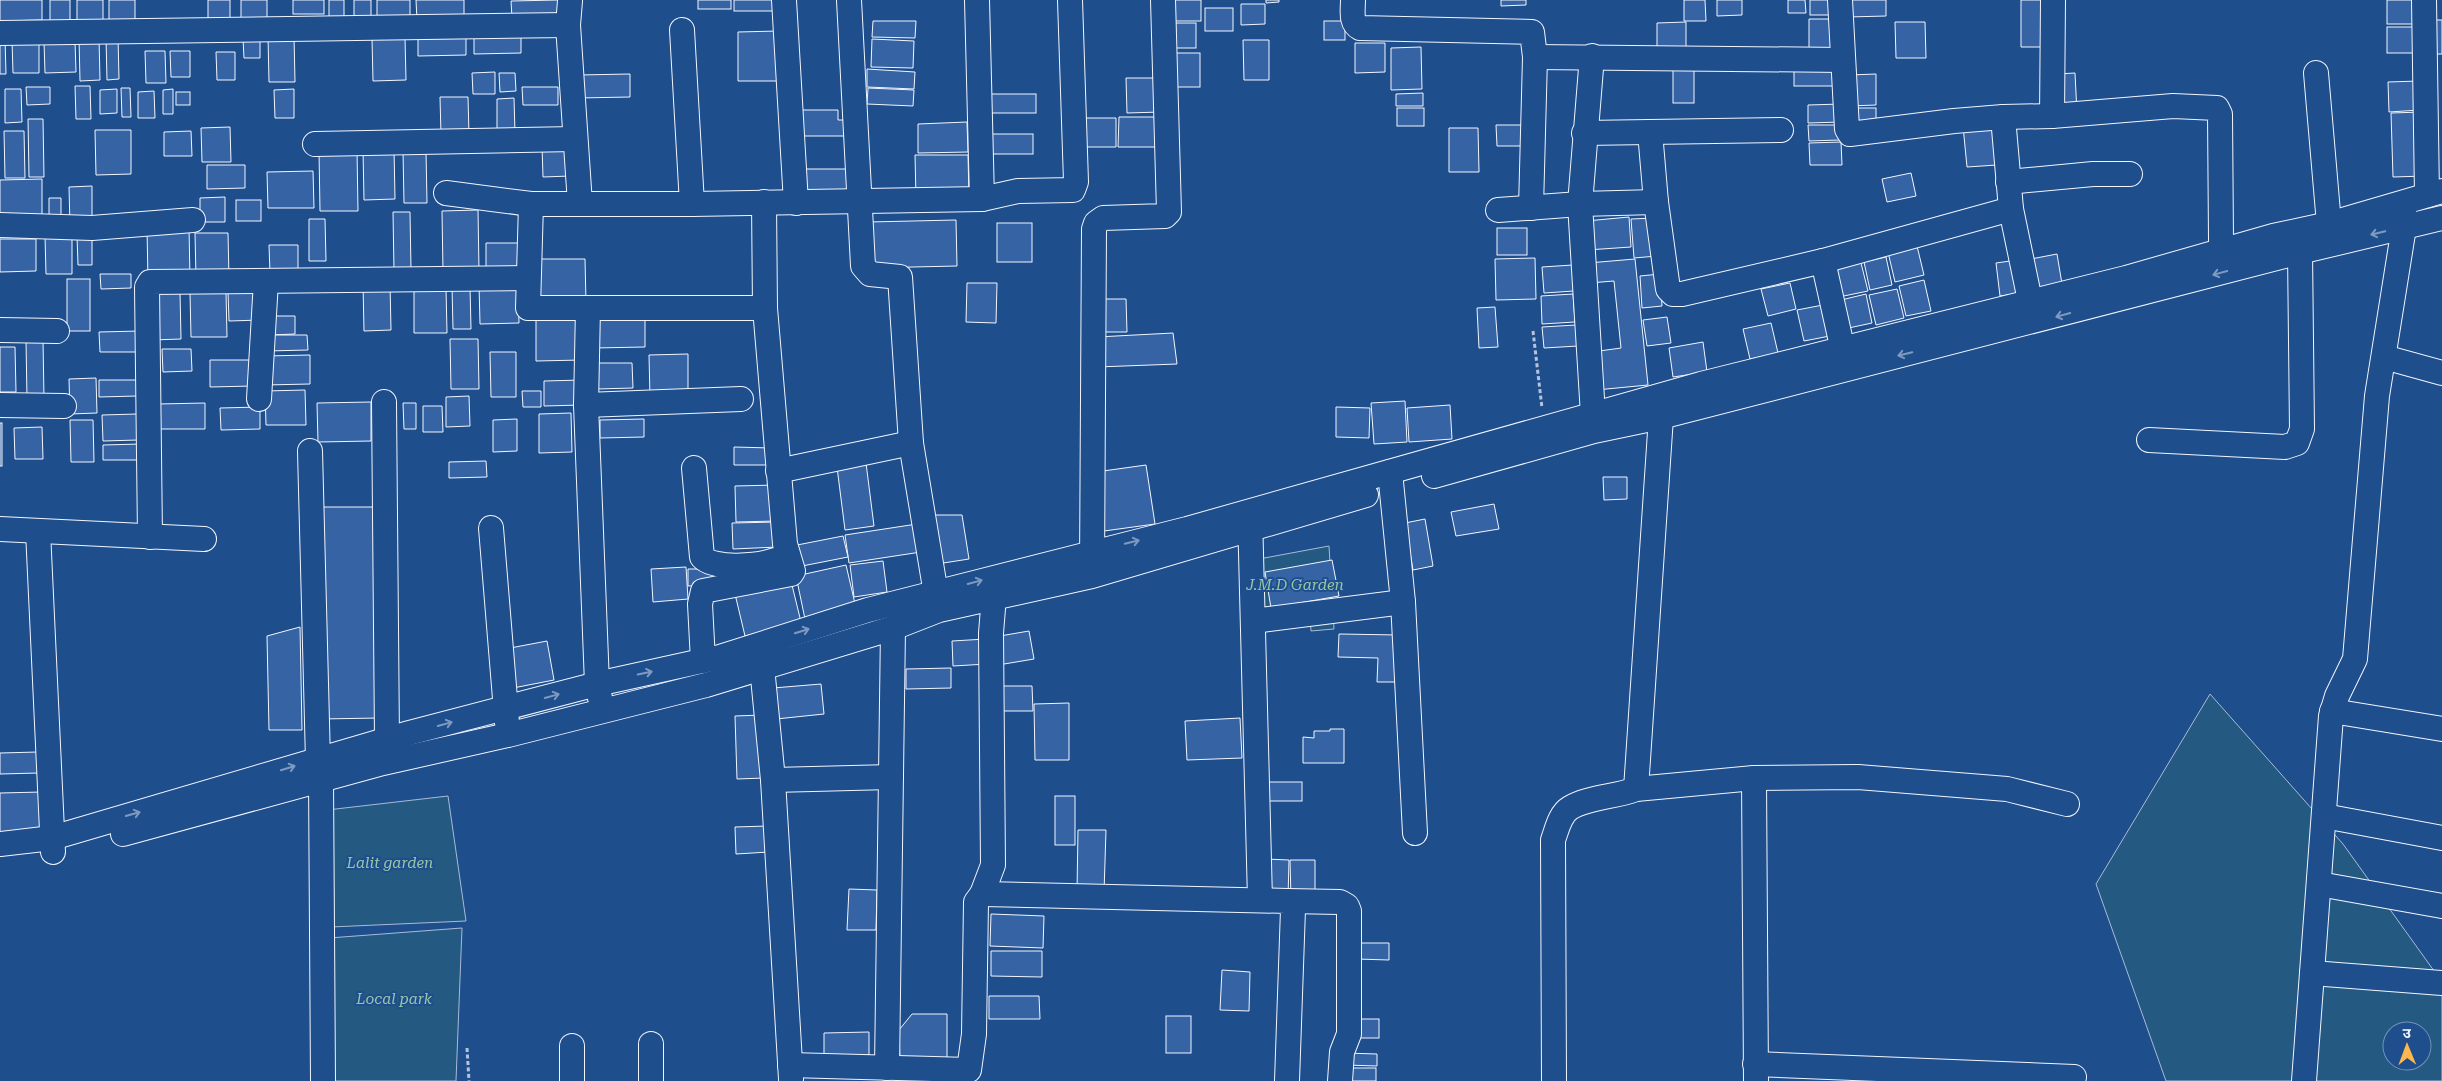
<svg xmlns="http://www.w3.org/2000/svg" width="2442" height="1081" font-family="'Roboto Serif','Noto Sans Devanagari',serif">
  <style>
    .green { fill: #245a82; stroke: #a8bbd7; fill-rule: evenodd }
    .building { fill: #3563a3; stroke: #f2f6ff }
    .lines { fill: none; stroke-linecap: round; stroke-linejoin: round }
    .minor-casing { stroke: #f2f6ff; stroke-width: 26 }
    .path { stroke: #b3c4dc; stroke-width: 3; stroke-dasharray: 4 2.5; stroke-linecap: butt }
    .minor { stroke: #1f4e8c; stroke-width: 24 }
    .oneway { stroke: #7e9ac0 }
    .labels { text-anchor: middle; dominant-baseline: central; stroke-width: 4; stroke-linejoin: round; paint-order: stroke }
    .park-label { font-size: 15px; font-style: italic; fill: #97c8a6; stroke: #1f4e8c }
  </style>
  <rect width="100%" height="100%" fill="#1f4e8c"/>
  <g class="green">
    <polygon points="1329,546 1334,629 1311,631 1310,616 1264,620 1259,559"/>
    <path d="M2210,694L2343,844L2442,982V1081H2166L2096,884ZM2392,1031H2422V1061H2392Z"/>
    <polygon points="448,796 466,921 331,927 327,810"/>
    <polygon points="462,928 456,1081 329,1081 329,938"/>
  </g>
  <g class="building">
    <polygon points="0,0 42,0 42,20 0,21"/>
    <rect x="50" y="0" width="20" height="21"/>
    <polygon points="77,0 103,0 103,21 77,22"/>
    <polygon points="109,0 135,0 135,20 109,21"/>
    <rect x="208" y="0" width="22" height="23"/>
    <polygon points="241,0 267,0 267,19 241,20"/>
    <rect x="293" y="0" width="31" height="14"/>
    <rect x="329" y="0" width="15" height="21"/>
    <rect x="354" y="0" width="17" height="19"/>
    <rect x="377" y="0" width="33" height="27"/>
    <polygon points="416,0 464,0 464,19 417,20"/>
    <polygon points="558,0 558,17 512,18 511,1"/>
    <rect x="698" y="0" width="33" height="9"/>
    <rect x="734" y="0" width="39" height="11"/>
    <rect x="1165" y="0" width="36" height="21"/>
    <polygon points="1266,0 1279,0 1279,2 1266,3"/>
    <polygon points="1501,0 1526,0 1526,5 1501,6"/>
    <polygon points="1684,0 1705,0 1706,21 1684,21"/>
    <polygon points="1717,0 1742,0 1742,15 1717,16"/>
    <polygon points="1788,0 1805,0 1806,13 1788,13"/>
    <rect x="1810" y="0" width="23" height="15"/>
    <polygon points="1848,0 1886,0 1886,16 1848,17"/>
    <polygon points="2021,0 2047,0 2048,47 2021,47"/>
    <rect x="2387" y="0" width="31" height="24"/>
    <polygon points="1241,4 1265,4 1265,24 1241,25"/>
    <rect x="1205" y="8" width="28" height="23"/>
    <polygon points="1809,19 1838,19 1839,57 1809,57"/>
    <rect x="2426" y="20" width="16" height="34"/>
    <polygon points="873,21 916,21 915,38 872,37"/>
    <rect x="1324" y="21" width="21" height="19"/>
    <polygon points="1686,22 1686,56 1657,57 1657,23"/>
    <polygon points="1895,22 1925,22 1926,58 1896,58"/>
    <rect x="1167" y="23" width="29" height="25"/>
    <rect x="2387" y="27" width="30" height="26"/>
    <polygon points="778,31 778,81 738,81 738,32"/>
    <polygon points="294,36 295,82 269,82 268,37"/>
    <polygon points="521,36 521,53 474,54 474,37"/>
    <polygon points="118,37 119,79 107,80 106,38"/>
    <polygon points="0,38 5,38 6,74 0,74"/>
    <polygon points="79,38 99,38 100,80 80,81"/>
    <polygon points="405,38 406,80 373,81 372,39"/>
    <polygon points="466,38 466,55 418,56 418,39"/>
    <polygon points="243,39 260,39 260,58 244,58"/>
    <polygon points="872,39 914,41 913,68 871,67"/>
    <polygon points="1243,40 1269,40 1269,80 1244,80"/>
    <polygon points="12,41 39,41 39,73 13,73"/>
    <polygon points="75,41 76,72 45,73 44,42"/>
    <polygon points="1355,43 1385,43 1385,72 1355,73"/>
    <polygon points="1421,47 1422,89 1391,90 1391,48"/>
    <polygon points="145,51 165,51 166,83 146,83"/>
    <polygon points="170,51 190,51 190,77 171,77"/>
    <polygon points="216,52 235,52 235,80 217,80"/>
    <rect x="1167" y="53" width="33" height="34"/>
    <rect x="1794" y="64" width="42" height="22"/>
    <rect x="1673" y="68" width="21" height="35"/>
    <polygon points="867,69 915,72 914,89 867,87"/>
    <polygon points="495,72 495,94 473,94 472,73"/>
    <polygon points="499,73 515,73 516,91 500,92"/>
    <polygon points="2075,73 2077,113 2058,113 2057,74"/>
    <polygon points="630,74 630,97 578,98 578,75"/>
    <polygon points="1876,74 1876,105 1849,106 1849,75"/>
    <polygon points="1126,78 1161,78 1161,112 1127,113"/>
    <polygon points="2419,81 2420,110 2389,112 2388,82"/>
    <polygon points="75,86 90,86 91,119 76,119"/>
    <polygon points="26,87 50,87 50,104 27,105"/>
    <polygon points="522,87 558,87 558,105 523,105"/>
    <polygon points="121,88 130,88 131,117 122,117"/>
    <polygon points="868,88 914,90 913,106 867,104"/>
    <polygon points="5,89 21,89 22,122 5,123"/>
    <polygon points="117,89 117,113 100,114 100,90"/>
    <polygon points="173,89 173,114 163,114 163,90"/>
    <polygon points="294,89 294,118 275,118 274,90"/>
    <polygon points="154,91 155,118 138,118 138,92"/>
    <rect x="176" y="92" width="14" height="13"/>
    <polygon points="1423,93 1423,106 1396,106 1396,94"/>
    <rect x="986" y="94" width="50" height="19"/>
    <polygon points="440,97 468,97 469,135 441,135"/>
    <polygon points="514,98 515,133 497,134 497,99"/>
    <polygon points="1841,104 1841,122 1808,123 1808,105"/>
    <rect x="1397" y="108" width="27" height="18"/>
    <rect x="1849" y="108" width="27" height="22"/>
    <polygon points="796,110 838,110 838,120 855,120 855,136 796,136"/>
    <polygon points="2422,112 2425,176 2393,177 2391,113"/>
    <polygon points="1119,117 1163,117 1163,147 1118,147"/>
    <polygon points="1076,118 1116,118 1116,147 1077,147"/>
    <polygon points="28,119 43,119 44,177 29,177"/>
    <polygon points="967,122 968,152 918,153 918,124"/>
    <polygon points="1993,124 1997,165 1967,167 1963,126"/>
    <polygon points="1496,125 1522,125 1523,146 1497,146"/>
    <polygon points="1808,125 1840,125 1840,140 1809,141"/>
    <polygon points="230,127 231,162 202,162 201,128"/>
    <polygon points="1449,128 1478,128 1479,172 1449,172"/>
    <polygon points="95,130 131,130 131,174 96,175"/>
    <polygon points="4,131 24,131 25,178 5,178"/>
    <polygon points="191,131 192,156 164,156 164,132"/>
    <rect x="989" y="134" width="44" height="20"/>
    <polygon points="1841,142 1842,165 1810,165 1809,143"/>
    <polygon points="542,146 569,146 570,176 543,177"/>
    <polygon points="394,149 395,199 364,200 363,150"/>
    <polygon points="357,150 358,211 320,211 319,151"/>
    <polygon points="403,151 426,151 427,203 404,203"/>
    <polygon points="915,155 968,155 969,197 916,198"/>
    <polygon points="207,165 245,165 245,188 207,189"/>
    <rect x="802" y="169" width="48" height="27"/>
    <polygon points="313,171 314,208 268,208 267,172"/>
    <polygon points="1911,173 1916,196 1887,202 1882,179"/>
    <polygon points="42,179 42,221 0,222 0,180"/>
    <polygon points="92,186 92,225 70,226 69,187"/>
    <polygon points="225,197 225,222 200,222 200,198"/>
    <polygon points="49,198 61,198 61,224 49,225"/>
    <rect x="236" y="200" width="25" height="21"/>
    <polygon points="478,210 479,271 443,272 442,211"/>
    <polygon points="393,212 410,212 411,270 394,271"/>
    <polygon points="1629,217 1631,247 1587,250 1586,221"/>
    <polygon points="1655,218 1657,256 1634,258 1631,219"/>
    <polygon points="309,219 325,219 326,261 309,261"/>
    <polygon points="956,220 957,266 868,268 868,222"/>
    <rect x="997" y="223" width="35" height="39"/>
    <polygon points="189,227 190,280 148,281 147,228"/>
    <rect x="1497" y="228" width="30" height="27"/>
    <polygon points="195,233 228,233 229,278 196,278"/>
    <polygon points="72,235 72,274 46,274 45,236"/>
    <polygon points="77,236 92,236 92,265 78,265"/>
    <polygon points="0,239 36,239 36,271 0,272"/>
    <polygon points="486,243 522,243 523,274 486,275"/>
    <polygon points="269,245 298,245 298,272 270,273"/>
    <polygon points="1917,246 1924,275 1895,282 1888,252"/>
    <polygon points="2057,254 2062,284 2036,288 2031,259"/>
    <polygon points="1886,257 1892,285 1870,290 1864,262"/>
    <polygon points="1535,258 1536,299 1496,300 1495,259"/>
    <polygon points="531,259 585,259 586,302 532,303"/>
    <polygon points="1635,259 1648,385 1596,390 1592,352 1621,348 1614,281 1589,283 1588,263"/>
    <polygon points="2017,260 2021,293 2000,296 1996,263"/>
    <polygon points="1861,263 1868,291 1839,297 1832,269"/>
    <polygon points="1573,265 1574,291 1544,293 1542,267"/>
    <polygon points="100,274 131,274 131,288 101,289"/>
    <polygon points="1660,274 1662,306 1642,308 1640,276"/>
    <rect x="67" y="279" width="23" height="52"/>
    <polygon points="1924,280 1931,311 1906,316 1899,286"/>
    <polygon points="967,283 997,283 996,323 966,322"/>
    <polygon points="1790,283 1796,309 1768,316 1761,289"/>
    <polygon points="363,284 390,284 391,330 364,331"/>
    <polygon points="479,284 518,284 519,323 480,324"/>
    <polygon points="452,287 470,287 471,329 453,329"/>
    <polygon points="414,288 446,288 447,333 414,333"/>
    <polygon points="1897,289 1904,318 1876,325 1869,295"/>
    <polygon points="262,291 262,320 229,321 228,292"/>
    <polygon points="226,292 227,337 191,337 190,293"/>
    <polygon points="180,293 181,339 152,340 151,294"/>
    <polygon points="1573,294 1575,322 1542,324 1541,296"/>
    <polygon points="1866,294 1872,323 1844,329 1837,301"/>
    <polygon points="1097,299 1126,299 1127,332 1097,332"/>
    <polygon points="1828,304 1835,335 1804,341 1797,310"/>
    <polygon points="1495,307 1498,347 1479,348 1477,308"/>
    <polygon points="645,312 645,347 594,348 593,313"/>
    <polygon points="536,313 581,313 582,360 536,361"/>
    <polygon points="270,316 295,316 295,334 271,335"/>
    <polygon points="1667,317 1671,343 1647,346 1643,320"/>
    <polygon points="1771,323 1778,353 1750,359 1743,329"/>
    <polygon points="1576,325 1578,346 1544,348 1542,327"/>
    <polygon points="140,331 141,352 100,352 99,332"/>
    <polygon points="1173,333 1177,364 1097,367 1097,337"/>
    <polygon points="267,335 307,335 308,350 267,351"/>
    <polygon points="450,339 478,339 479,389 451,389"/>
    <polygon points="26,340 43,340 44,399 27,399"/>
    <polygon points="1703,342 1707,372 1673,377 1669,348"/>
    <polygon points="0,347 15,347 16,392 0,392"/>
    <polygon points="162,349 191,349 192,371 163,372"/>
    <polygon points="490,352 516,352 516,397 491,397"/>
    <polygon points="688,354 688,397 650,398 649,355"/>
    <polygon points="310,355 310,384 265,385 265,356"/>
    <polygon points="210,360 252,360 253,386 210,387"/>
    <polygon points="596,363 632,363 633,388 597,389"/>
    <polygon points="96,378 97,413 70,414 69,379"/>
    <polygon points="99,380 137,380 137,396 99,397"/>
    <polygon points="582,380 582,405 544,406 544,381"/>
    <polygon points="305,390 306,425 266,425 265,391"/>
    <polygon points="522,391 541,391 541,407 523,407"/>
    <polygon points="469,396 470,426 446,427 446,397"/>
    <polygon points="1405,401 1407,442 1374,444 1371,403"/>
    <polygon points="371,402 371,441 318,442 317,403"/>
    <polygon points="205,403 205,429 159,429 158,404"/>
    <polygon points="403,403 416,403 416,429 404,429"/>
    <polygon points="1450,405 1452,439 1409,442 1407,408"/>
    <polygon points="423,406 442,406 443,432 423,432"/>
    <polygon points="260,407 260,429 221,430 220,408"/>
    <polygon points="1336,407 1370,408 1369,438 1336,437"/>
    <polygon points="571,413 572,452 539,453 539,414"/>
    <polygon points="137,414 138,440 103,441 102,415"/>
    <polygon points="517,419 517,451 493,452 493,420"/>
    <polygon points="644,419 644,437 600,438 600,420"/>
    <polygon points="70,420 93,420 94,462 71,462"/>
    <rect x="0" y="423" width="2" height="43"/>
    <polygon points="42,427 43,459 15,459 14,428"/>
    <polygon points="140,444 140,460 103,460 103,445"/>
    <polygon points="734,447 771,448 770,465 734,465"/>
    <polygon points="486,461 487,477 449,478 449,462"/>
    <polygon points="866,463 874,526 845,530 837,467"/>
    <polygon points="1146,465 1155,524 1104,531 1096,472"/>
    <polygon points="1603,477 1627,477 1627,499 1604,500"/>
    <polygon points="776,485 777,521 736,522 735,486"/>
    <polygon points="1494,504 1499,529 1456,536 1451,512"/>
    <polygon points="318,507 378,507 380,718 320,719"/>
    <polygon points="930,515 962,515 969,559 937,564"/>
    <polygon points="1425,519 1433,566 1413,570 1405,523"/>
    <polygon points="777,522 778,547 733,549 732,523"/>
    <polygon points="917,524 921,552 849,563 845,535"/>
    <polygon points="843,536 848,557 797,567 792,546"/>
    <polygon points="1332,560 1339,596 1271,608 1265,572"/>
    <polygon points="883,561 887,592 854,597 850,565"/>
    <polygon points="846,565 856,608 805,619 796,576"/>
    <polygon points="686,567 688,599 653,602 651,569"/>
    <polygon points="688,569 716,569 716,585 688,586"/>
    <polygon points="791,581 801,622 745,636 735,594"/>
    <polygon points="300,627 302,730 269,730 267,636"/>
    <polygon points="1029,631 1034,659 998,665 994,637"/>
    <polygon points="1339,634 1399,635 1399,682 1377,682 1378,658 1338,657"/>
    <polygon points="986,639 987,664 953,666 952,641"/>
    <polygon points="547,641 554,680 513,688 505,649"/>
    <polygon points="951,668 951,688 906,689 906,669"/>
    <polygon points="821,684 824,714 776,719 773,688"/>
    <polygon points="996,686 1032,686 1033,711 996,711"/>
    <polygon points="1069,703 1069,760 1035,760 1034,704"/>
    <polygon points="762,715 764,778 737,779 735,716"/>
    <polygon points="1240,718 1242,758 1187,760 1185,721"/>
    <polygon points="1330,729 1344,729 1344,763 1303,763 1303,737 1314,738 1314,731 1330,731"/>
    <polygon points="38,752 38,773 0,774 0,753"/>
    <rect x="1269" y="782" width="33" height="19"/>
    <polygon points="42,792 43,836 0,838 0,793"/>
    <rect x="1055" y="796" width="20" height="49"/>
    <polygon points="768,826 769,852 736,854 735,827"/>
    <polygon points="1078,830 1106,830 1104,893 1077,892"/>
    <polygon points="1265,859 1289,860 1288,898 1263,897"/>
    <polygon points="1290,860 1315,860 1315,899 1291,899"/>
    <polygon points="849,889 877,890 876,930 847,930"/>
    <polygon points="991,914 1044,916 1043,948 990,946"/>
    <polygon points="1357,943 1389,943 1389,960 1357,959"/>
    <polygon points="991,951 1042,951 1042,977 991,976"/>
    <polygon points="1222,970 1250,972 1249,1011 1220,1010"/>
    <polygon points="989,996 1039,996 1040,1019 989,1019"/>
    <polygon points="912,1014 947,1014 947,1059 900,1060 899,1030"/>
    <rect x="1166" y="1016" width="25" height="37"/>
    <rect x="1353" y="1019" width="26" height="19"/>
    <polygon points="869,1032 869,1055 824,1055 824,1033"/>
    <polygon points="1345,1053 1377,1054 1377,1066 1345,1065"/>
    <rect x="1344" y="1068" width="32" height="13"/>
  </g>
  <g class="lines">
    <defs>
      <g id="minor">
        <polyline points="784,0 796,203"/>
        <polyline points="849,0 863,266 870,274 900,277 911,443 938,606"/>
        <polyline points="977,0 982,199"/>
        <path d="M1353,0C1353,10 1350,23 1360,28L1532,32L1535,57L1531,208"/>
        <polyline points="1840,0 1847,129 1850,134 1954,121 2003,117 2052,116 2173,106 2217,108 2220,114 2221,240 2223,250"/>
        <polyline points="2424,0 2427,195"/>
        <polyline points="570,1 568,25 580,204"/>
        <polyline points="682,30 692,204"/>
        <polyline points="0,33 568,25"/>
        <polyline points="1592,56 1580,204 1593,415"/>
        <polyline points="1535,57 1843,60"/>
        <polyline points="2316,73 2329,224"/>
        <polyline points="2052,116 2053,0"/>
        <polyline points="2003,117 2011,209 2033,315"/>
        <polyline points="1650,132 1656,202 1668,289 1673,294 1682,294 1823,261 2011,209"/>
        <polyline points="1584,133 1781,130"/>
        <polyline points="315,144 574,139"/>
        <polyline points="2008,182 2093,174 2130,174"/>
        <polyline points="446,193 531,204 692,204 982,199 1018,191 1073,190 1076,182 1070,0"/>
        <polyline points="531,204 528,308 765,308"/>
        <polyline points="1498,210 1580,204 1656,202"/>
        <polyline points="0,225 92,228 193,220"/>
        <polyline points="1823,261 1846,364"/>
        <polyline points="588,308 586,405 597,684 600,698"/>
        <polyline points="0,330 57,331"/>
        <polyline points="2384,357 2442,373"/>
        <polyline points="259,399 266,281"/>
        <polyline points="384,402 387,740"/>
        <polyline points="0,405 64,406"/>
        <polyline points="586,405 741,399"/>
        <polyline points="2149,440 2285,447 2297,443 2302,429 2300,252"/>
        <polyline points="310,451 318,761 321,780 323,1081"/>
        <path d="M694,468L702,557C714,570 759,566 775,560"/>
        <polyline points="778,471 911,443"/>
        <polyline points="1390,472 1403,602 1415,833"/>
        <polyline points="1434,476 1594,431 1661,417 2300,252 2442,218"/>
        <polyline points="1250,515 1260,900"/>
        <polyline points="491,528 507,723"/>
        <polyline points="0,529 204,539"/>
        <polyline points="38,531 53,852"/>
        <polyline points="150,537 147,287 150,282 528,278"/>
        <polyline points="1092,567 1094,229 1096,223 1103,218 1165,216 1169,212 1163,0"/>
        <polyline points="1253,621 1403,602"/>
        <polyline points="703,661 700,604 703,591 791,574 793,571 785,544 765,308 764,202"/>
        <polyline points="762,667 773,780 791,1079"/>
        <polyline points="2332,711 2442,729"/>
        <polyline points="1754,778 1756,1081"/>
        <polyline points="773,780 891,777"/>
        <polyline points="1636,789 1661,417 1660,402"/>
        <polyline points="2324,816 2442,838"/>
        <polyline points="123,834 383,763 508,735 706,685 893,628 939,610 1092,576 1366,495"/>
        <polyline points="0,844 52,838 409,733 597,684 720,657 868,610 1187,529 1701,384 2126,278 2273,236 2329,224 2442,191"/>
        <polyline points="2319,884 2442,906"/>
        <polyline points="982,894 1287,901 1293,909 1287,1081"/>
        <polyline points="1287,901 1340,902 1347,906 1349,911 1349,1034 1342,1052 1340,1081"/>
        <polyline points="2312,973 2442,983"/>
        <polyline points="651,1044 651,1081"/>
        <polyline points="572,1046 572,1081"/>
        <polyline points="1755,1064 2074,1077"/>
        <polyline points="790,1065 969,1070 974,1034 976,902 982,894 993,865 991,633 994,596"/>
        <polyline points="887,1068 893,628"/>
        <path d="M1554,1081L1553,840C1557,829 1560,814 1570,808C1588,797 1616,797 1636,789L1754,778L1858,777L2007,789L2067,804"/>
        <polyline points="2304,1081 2331,716 2337,696 2355,659 2377,396 2404,227 2404,212"/>
      </g>
    </defs>
    <use href="#minor" class="minor-casing"/>
    <g class="path">
      <polyline points="1533,331 1542,408"/>
      <polyline points="467,1048 469,1081"/>
    </g>
    <use href="#minor" class="minor"/>
  </g>
  <defs><path id="oneway-shaft" d="M-6 0H5M1.5-3L5.5 0L1.5 3" fill="none" stroke-width="1.6" stroke-linecap="round" stroke-linejoin="round" transform="scale(1.25)"/></defs>
  <g class="oneway">
    <use href="#oneway-shaft" transform="translate(2378 233) rotate(166)"/>
    <use href="#oneway-shaft" transform="translate(2220 273) rotate(165)"/>
    <use href="#oneway-shaft" transform="translate(2063 315) rotate(165)"/>
    <use href="#oneway-shaft" transform="translate(1905 354) rotate(166)"/>
    <use href="#oneway-shaft" transform="translate(1132 542) rotate(-14)"/>
    <use href="#oneway-shaft" transform="translate(975 582) rotate(-15)"/>
    <use href="#oneway-shaft" transform="translate(802 631) rotate(-17)"/>
    <use href="#oneway-shaft" transform="translate(645 673) rotate(-12)"/>
    <use href="#oneway-shaft" transform="translate(552 696) rotate(-15)"/>
    <use href="#oneway-shaft" transform="translate(445 724) rotate(-15)"/>
    <use href="#oneway-shaft" transform="translate(288 768) rotate(-17)"/>
    <use href="#oneway-shaft" transform="translate(133 814) rotate(-16)"/>
  </g>
  <g class="labels">
    <g class="park-label">
      <text x="1295" y="585">J.M.D Garden</text>
      <text x="390" y="863">Lalit garden</text>
      <text x="394" y="999">Local park</text>
    </g>
  </g>
  <g transform="translate(2407 1046) rotate(359)"><circle r="24" fill="#1f4e8c" stroke="#7391ba"/>
  <path d="M0-4L9 19L0 12L-9 19Z" fill="#ffb74d"/>
  <text y="-8" font-size="14" font-weight="bold" text-anchor="middle" fill="#f2f6ff">उ</text>
  </g>
</svg>
